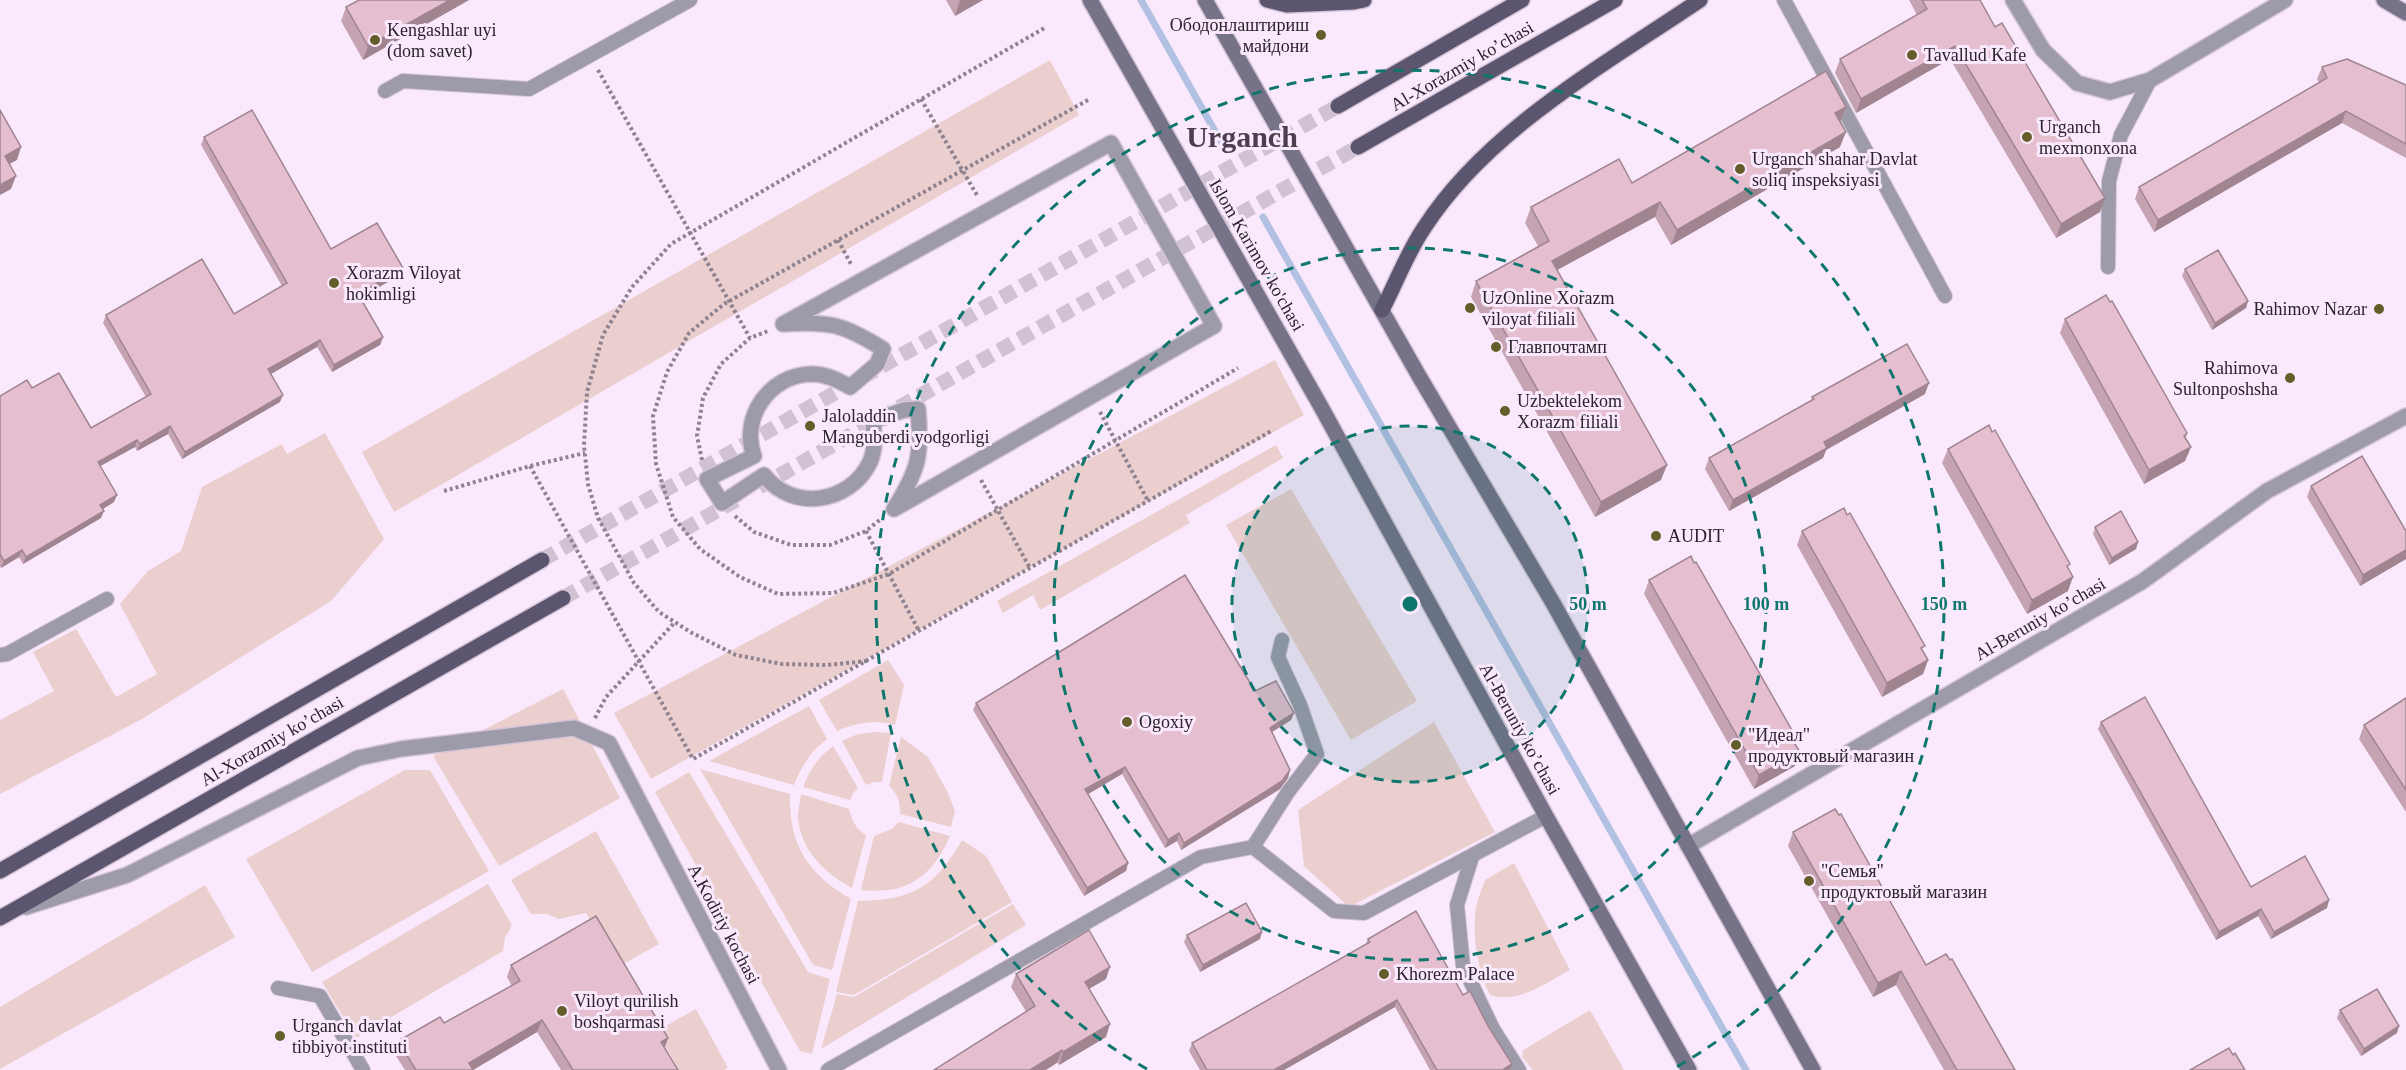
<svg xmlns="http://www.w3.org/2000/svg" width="2406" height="1070" font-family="'Times New Roman',serif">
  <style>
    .green { fill: #ebcece }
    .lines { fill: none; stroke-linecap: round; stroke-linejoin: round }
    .stream { stroke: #b2c0e2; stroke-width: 7 }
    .primary-tunnel { stroke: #d0c1d3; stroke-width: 15; stroke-dasharray: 15 8; stroke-linecap: butt }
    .lane-casing { stroke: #d5c5d7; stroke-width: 16 }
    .street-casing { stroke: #d5c5d7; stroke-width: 18 }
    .secondary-casing { stroke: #d5c5d7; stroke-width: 18 }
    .primary-casing { stroke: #d5c5d7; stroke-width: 18 }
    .path { stroke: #8e828f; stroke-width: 4; stroke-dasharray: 3 3; stroke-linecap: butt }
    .lane { stroke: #9d9aaa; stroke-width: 14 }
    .street { stroke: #9d9aaa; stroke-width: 15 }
    .secondary { stroke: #767288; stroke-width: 15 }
    .primary { stroke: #5b556f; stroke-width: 15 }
    .wall { fill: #c5a3b2 }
    .shaded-wall { fill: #a08591 }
    .building { fill: #e5becf; stroke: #a08591; stroke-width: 1.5 }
    .ring { fill: none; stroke: #0f766e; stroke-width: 3; stroke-dasharray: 10 8 }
    .poi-dot { fill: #645d2a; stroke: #fae9fd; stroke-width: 2 }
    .labels { text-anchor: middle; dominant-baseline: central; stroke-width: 6; stroke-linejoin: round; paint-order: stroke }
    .poi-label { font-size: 18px; fill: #2a232b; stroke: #fae9fd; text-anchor: start }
    .street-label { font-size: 18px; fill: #2a232b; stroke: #fae9fd }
    .town-label { font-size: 30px; font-weight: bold; fill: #4c3e4e; stroke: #fae9fd }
    .centre { fill: #0f766e; stroke: #fae9fd; stroke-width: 3 }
    .ring-label { font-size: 18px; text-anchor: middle; font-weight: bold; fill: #0f766e; stroke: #fae9fd; stroke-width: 6; stroke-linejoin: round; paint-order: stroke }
  </style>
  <rect width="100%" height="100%" fill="#fae9fd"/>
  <g class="green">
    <polygon points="1050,60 1079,115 394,512 362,452"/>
    <polygon points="1275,360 1304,415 651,779 614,713"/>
    <polygon points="325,433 384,539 331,601 142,719 0,794 0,720 54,691 33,652 76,629 116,697 157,674 120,604 148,571 181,551 202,487 282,444 287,454"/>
    <polygon points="1276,445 1283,458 1186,515 1190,523 1040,610 1033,595 1003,613 997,601"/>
    <polygon points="1291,489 1417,701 1351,740 1226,525"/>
    <path d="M888,660L904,685L895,725C873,719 857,723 837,731L819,700Z"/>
    <polygon points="563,689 620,798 499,866 433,756"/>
    <path d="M809,706L827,739C810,752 802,766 794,785L709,761Z"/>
    <polygon points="1434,722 1495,832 1349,907 1304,866 1298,810"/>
    <polygon points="876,732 891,733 882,782 874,782 866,785 842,741 858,734"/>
    <path d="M901,737L928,757L947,791L955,811L951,827L900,814C900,802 898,794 889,786Z"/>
    <path d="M833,746L858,788L853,793L850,800L803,787C810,769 818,758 833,746Z"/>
    <path d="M700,769L790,794C789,845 807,873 851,899L832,970L813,965Z"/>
    <polygon points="405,770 430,770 489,871 312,972 246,859"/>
    <polygon points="689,772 808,972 830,979 812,1054 800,1051 655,792"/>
    <path d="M801,794L849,809C852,821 856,829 866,835L852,888C825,873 801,851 798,818C798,811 800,802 801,794Z"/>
    <path d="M899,822L950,836C932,877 907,895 861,890L874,836L892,829Z"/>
    <polygon points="596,831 659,944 618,967 586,913 559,919 547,914 531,914 511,880"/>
    <path d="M962,840L986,856L1012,902L854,995L836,992L858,901C913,900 935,887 962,840Z"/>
    <path d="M1514,863L1570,970C1545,983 1519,1004 1490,995C1477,970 1472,935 1476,907C1478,898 1482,889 1485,880Z"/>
    <polygon points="488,884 512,925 505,938 503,951 356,1038 322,982"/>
    <polygon points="205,885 235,937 0,1069 0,1007"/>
    <polygon points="1013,904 1026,925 821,1049 837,994 854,997"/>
    <polygon points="696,1009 728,1068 724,1070 679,1070 657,1031"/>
    <polygon points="1590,1010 1624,1070 1533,1070 1522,1057 1523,1050"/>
  </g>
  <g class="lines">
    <g class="stream">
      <polyline points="1141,0 1225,149"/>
      <polyline points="1263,217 1746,1070"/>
    </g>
    <g class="primary-tunnel">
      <polyline points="759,487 1358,147"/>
      <polyline points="542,560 1338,106"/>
      <polyline points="563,598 736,500"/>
    </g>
    <defs>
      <g id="lane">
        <polyline points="1784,0 1945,296"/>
        <polyline points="385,91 403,81 529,89 690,0"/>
        <polyline points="2108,267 2109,181 2121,135 2150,80"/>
        <polyline points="0,655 7,654 107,599"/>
        <polyline points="1253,847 1288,792 1317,754 1300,705 1278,657 1282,640"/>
        <polyline points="1472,857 1457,905 1463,966 1493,1029 1519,1070"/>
        <polyline points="278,988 320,996 363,1070"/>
        <polyline points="828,1070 1201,857 1253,847 1334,911 1364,913 1546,816"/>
      </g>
      <g id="street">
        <polyline points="2013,0 2043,50 2077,83 2110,92 2150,80 2285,0"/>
        <path d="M1111,143L1214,326L894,509C919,469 922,456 918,409L904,410L873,421C874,435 876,449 870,462C850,504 792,512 764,475L722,503L707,479L754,456C740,418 769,375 811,374C826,374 838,380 850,387L877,364L883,349C843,324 830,321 783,324Z"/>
        <polyline points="1688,846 2143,581 2267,491 2406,416"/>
        <polyline points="26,907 127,875 358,758 401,749 574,728 609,743 779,1070"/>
      </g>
      <g id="secondary">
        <polyline points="1090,0 1320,405 1546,816 1689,1070"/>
        <polyline points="1205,0 1419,376 1553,603 1813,1070"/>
        <polyline points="2384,0 2406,13"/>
      </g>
      <g id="primary">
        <polyline points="1267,0 1287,5 1354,2 1364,0"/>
        <polyline points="1338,106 1522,0"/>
        <polyline points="1358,147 1615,0"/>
        <path d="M1382,310C1396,283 1407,253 1424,228C1487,130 1604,65 1700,0"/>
        <polyline points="0,871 542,560"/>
        <polyline points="0,918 563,598"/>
      </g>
    </defs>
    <use href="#lane" class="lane-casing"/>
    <use href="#street" class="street-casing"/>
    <use href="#secondary" class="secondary-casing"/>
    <use href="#primary" class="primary-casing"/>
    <g class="path">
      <polyline points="598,70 750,338"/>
      <polyline points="921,99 978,197"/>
      <polyline points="1088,100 724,304 689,333 667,372 653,416 656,464 673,517 700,549 740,577 778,594 833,593 889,574 1238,368"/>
      <polyline points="838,240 852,266"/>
      <polyline points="1100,412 1148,501"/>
      <polyline points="702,460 697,436 703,398 721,364 750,338 768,331"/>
      <polyline points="530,466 693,759 1273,430"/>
      <polyline points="981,480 1030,568"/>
      <polyline points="444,491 530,466 585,453"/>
      <polyline points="735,516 754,532 791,545 830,545 866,531 881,519"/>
      <polyline points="866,531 919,631"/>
      <polyline points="867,661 827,665 782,664 736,655 692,633 659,612 634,583 598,518 588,484 584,445 587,392 603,335 632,287 671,244 1046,27"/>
      <polyline points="595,718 606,697 675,622"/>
    </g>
    <use href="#lane" class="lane"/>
    <use href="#street" class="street"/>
    <use href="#secondary" class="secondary"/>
    <use href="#primary" class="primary"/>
  </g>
  <g class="wall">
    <polygon points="359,0 469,0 363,60 341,21 346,7"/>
    <polygon points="946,0 983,0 955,16"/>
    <polygon points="1909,0 1980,0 2100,212 2056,238 1950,59 1856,113 1835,73 1840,59 1917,15"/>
    <polygon points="2322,67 2406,85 2406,158 2342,123 2154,232 2135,199 2139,187 2319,83 2317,79"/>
    <polygon points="1846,107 1840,122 1840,147 1671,245 1655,217 1557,270 1661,480 1595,517 1471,297 1476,281 1538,246 1525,223 1531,207 1632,183"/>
    <polygon points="204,137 331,249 400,275 360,298 383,337 380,345 332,372 317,347 271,374 280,402 182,459 168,434 137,451 135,447 100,466 114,502 103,509 101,518 23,564 19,557 1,568 0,566 0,396 32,388 91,428 146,397 103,323 106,315 234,314 282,286 201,145"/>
    <polygon points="2185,269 2248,301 2246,308 2212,330 2182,276"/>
    <polygon points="2065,319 2187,433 2186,438 2191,447 2185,461 2144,484 2060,333"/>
    <polygon points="1925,394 1826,450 1823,458 1729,511 1705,469 1709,458 1811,401 1812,397"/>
    <polygon points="1948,449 2068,569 2068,591 2027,614 1942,463"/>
    <polygon points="2311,486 2406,531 2406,559 2360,586 2307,497"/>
    <polygon points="2095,527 2138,542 2136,549 2109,565 2093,534"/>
    <polygon points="1802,531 1923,651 1928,660 1923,674 1882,697 1797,545"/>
    <polygon points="1649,580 1795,744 1800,752 1795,766 1754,789 1644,594"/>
    <polygon points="1255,691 1294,713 1291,720 1272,732 1290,770 1288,778 1280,789 1181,850 1177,841 1165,848 1122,774 1088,794 1128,863 1126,871 1084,896 973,710 976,703"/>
    <polygon points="2406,698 2406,812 2359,739 2364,725"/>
    <polygon points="2101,722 2251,887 2327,908 2271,939 2258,916 2216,940 2098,729"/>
    <polygon points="1793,832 1926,965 2015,1070 1944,1070 1896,985 1873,997 1788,846"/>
    <polygon points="1187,935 1260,939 1200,972 1184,942"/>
    <polygon points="1368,939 1463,995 1510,1070 1430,1070 1395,1007 1284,1070 1200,1070 1189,1051 1192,1043 1365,945"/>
    <polygon points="511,965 664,1048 678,1070 561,1070 537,1032 473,1070 405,1070 394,1053 398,1041 444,1023 512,986 507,977"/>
    <polygon points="1016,974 1106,979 1089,989 1106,1037 1059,1065 1011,987"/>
    <polygon points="2340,1010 2397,1033 2361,1056 2337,1018"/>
  </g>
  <g class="shaded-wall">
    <polygon points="450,0 469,0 363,60 368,46"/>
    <polygon points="960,0 983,0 955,16"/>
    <polygon points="1955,46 1950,59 1856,113 1861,99"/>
    <polygon points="1846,107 1840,122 1835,113"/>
    <polygon points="2346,111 2342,123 2154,232 2158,220"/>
    <polygon points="1846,132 1840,147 1671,245 1677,230"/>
    <polygon points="21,147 17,160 0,169 5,156"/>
    <polygon points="16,176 11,189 0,195 0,185"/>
    <polygon points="2105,198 2100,212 2056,238 2061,224"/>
    <polygon points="1660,202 1655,217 1546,276 1552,261"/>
    <polygon points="403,268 400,275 355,301 358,294"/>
    <polygon points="2248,301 2246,308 2212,330 2215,323"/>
    <polygon points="383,337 380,345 332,372 334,365"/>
    <polygon points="320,340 317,347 266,377 268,369"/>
    <polygon points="1929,383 1925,394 1826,450 1823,458 1729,511 1733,500 1824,442"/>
    <polygon points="283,395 280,402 182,459 185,452"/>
    <polygon points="170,426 168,434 137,451 140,444"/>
    <polygon points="137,440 135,447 95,469 98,462"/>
    <polygon points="2191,447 2185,461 2144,484 2149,470"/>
    <polygon points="1667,465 1661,480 1595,517 1601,502"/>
    <polygon points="117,495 114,502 98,512 100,505"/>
    <polygon points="104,511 101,518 23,564 26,557"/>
    <polygon points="2138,542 2136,549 2109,565 2112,558"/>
    <polygon points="22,550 19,557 1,568 4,561"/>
    <polygon points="2406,550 2406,559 2360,586 2363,575"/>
    <polygon points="2073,577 2068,591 2027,614 2032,600"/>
    <polygon points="1928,660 1923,674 1882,697 1887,683"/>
    <polygon points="1294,713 1291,720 1267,735 1270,728"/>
    <polygon points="1800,752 1795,766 1754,789 1759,775"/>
    <polygon points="1125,767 1122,774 1083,797 1085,789"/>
    <polygon points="1290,770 1288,778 1280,789 1181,850 1184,843"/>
    <polygon points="1179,833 1177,841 1165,848 1168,840"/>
    <polygon points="1128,863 1126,871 1084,896 1087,888"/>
    <polygon points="2329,900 2327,908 2271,939 2274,932"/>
    <polygon points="2261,909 2258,916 2216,940 2219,932"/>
    <polygon points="1262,932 1260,939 1200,972 1203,965"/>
    <polygon points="1110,967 1106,979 1080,994 1085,982"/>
    <polygon points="1901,971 1896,985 1873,997 1878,983"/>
    <polygon points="1397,1000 1395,1007 1284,1070 1274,1070"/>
    <polygon points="542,1020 537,1032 473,1070 469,1063"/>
    <polygon points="1110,1024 1106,1037 1059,1065 1063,1052"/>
    <polygon points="2399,1026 2397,1033 2361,1056 2364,1049"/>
    <polygon points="668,1038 664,1050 661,1042"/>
    <polygon points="1062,1050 1057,1063 1046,1070 1030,1070"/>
    <polygon points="1512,1064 1510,1070 1504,1070 1504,1069"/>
  </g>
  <g class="building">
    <polygon points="359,0 450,0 368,46 346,7"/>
    <polygon points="1922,0 1980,0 1995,27 2002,23 2105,198 2061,224 1955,46 1861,99 1840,59 1927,9"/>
    <polygon points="2347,59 2406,85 2406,144 2346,111 2158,220 2139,187 2327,78 2322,67"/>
    <polygon points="1826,71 1846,107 1835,113 1846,132 1677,230 1660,202 1552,261 1667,465 1601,502 1476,281 1549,241 1531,207 1619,159 1632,183"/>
    <polygon points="0,110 21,147 5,156 16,176 0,185"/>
    <polygon points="252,110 331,249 377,223 403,268 358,294 383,337 334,365 320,340 268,369 283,395 185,452 170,426 140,444 137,440 98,462 117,495 100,505 104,511 26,557 22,550 4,561 0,554 0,396 27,380 32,388 59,373 91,428 151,394 106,315 202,259 234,314 287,283 204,137"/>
    <polygon points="2218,250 2248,301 2215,323 2185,269"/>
    <polygon points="2106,295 2110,302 2112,301 2187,433 2184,436 2191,447 2149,470 2065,319"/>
    <polygon points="1907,344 1929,383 1824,442 1827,448 1733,500 1709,458 1814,399 1812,397"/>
    <polygon points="1989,425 1992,432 1995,430 2070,564 2067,566 2073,577 2032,600 1948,449"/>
    <polygon points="2362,456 2406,531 2406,550 2363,575 2311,486"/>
    <polygon points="1844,508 1847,515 1850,513 1925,646 1921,648 1928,660 1887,683 1802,531"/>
    <polygon points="2121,511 2138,542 2112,558 2095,527"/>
    <polygon points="1691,556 1694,563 1696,562 1797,739 1793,741 1800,752 1759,775 1649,580"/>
    <polygon points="1185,575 1255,691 1276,681 1294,713 1270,728 1290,770 1282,781 1184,843 1179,833 1168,840 1125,767 1085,789 1128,863 1087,888 976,703"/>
    <polygon points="2145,697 2251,887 2305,856 2329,900 2274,932 2261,909 2219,932 2101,722"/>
    <polygon points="2406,698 2406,790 2364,725"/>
    <polygon points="1835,809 1839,815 1841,814 1926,965 1946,954 1950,960 1952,959 2015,1070 1957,1070 1901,971 1878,983 1793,832"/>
    <polygon points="1246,903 1262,932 1203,965 1187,935"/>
    <polygon points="1416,911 1463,995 1470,991 1488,1026 1512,1064 1504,1069 1505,1070 1437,1070 1397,1000 1274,1070 1207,1070 1192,1043 1370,942 1368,939"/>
    <polygon points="596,916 668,1038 661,1042 678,1070 573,1070 542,1020 469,1063 473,1070 416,1070 398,1041 440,1017 444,1023 520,981 511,965"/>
    <polygon points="1089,930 1110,967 1085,982 1110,1024 1063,1052 1062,1050 1030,1070 934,1070 1035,1006 1016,974"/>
    <polygon points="2377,989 2399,1026 2364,1049 2340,1010"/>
    <polygon points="2229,1048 2233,1055 2235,1053 2245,1070 2190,1070"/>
  </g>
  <circle cx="1410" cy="604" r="178" fill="#0f766e" fill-opacity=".12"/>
  <g class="ring">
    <circle cx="1410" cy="604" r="178"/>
    <circle cx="1410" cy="604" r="356"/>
    <path d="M1147 1069A534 534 0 1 1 1673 1069"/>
  </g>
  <g class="poi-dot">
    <circle cx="1321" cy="35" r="6"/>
    <circle cx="375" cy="40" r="6"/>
    <circle cx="1912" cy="55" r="6"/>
    <circle cx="2027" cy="137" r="6"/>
    <circle cx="1740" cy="169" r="6"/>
    <circle cx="334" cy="283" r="6"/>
    <circle cx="1470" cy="308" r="6"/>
    <circle cx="2379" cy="309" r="6"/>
    <circle cx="1496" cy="347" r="6"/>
    <circle cx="2290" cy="378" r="6"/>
    <circle cx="1505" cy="411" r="6"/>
    <circle cx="810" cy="426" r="6"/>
    <circle cx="1656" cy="536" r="6"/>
    <circle cx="1127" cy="722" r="6"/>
    <circle cx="1736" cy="745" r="6"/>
    <circle cx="1809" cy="881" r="6"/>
    <circle cx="1384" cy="974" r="6"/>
    <circle cx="562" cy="1011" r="6"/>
    <circle cx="280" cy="1036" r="6"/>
  </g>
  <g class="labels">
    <g class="poi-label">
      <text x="1309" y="25" text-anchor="end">Ободонлаштириш<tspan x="1309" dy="21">майдони</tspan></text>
      <text x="387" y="30">Kengashlar uyi<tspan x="387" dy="21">(dom savet)</tspan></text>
      <text x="1924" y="55">Tavallud Kafe</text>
      <text x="2039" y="127">Urganch<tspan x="2039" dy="21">mexmonxona</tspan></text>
      <text x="1752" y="159">Urganch shahar Davlat<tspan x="1752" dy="21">soliq inspeksiyasi</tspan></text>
      <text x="346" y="273">Xorazm Viloyat<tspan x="346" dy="21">hokimligi</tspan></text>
      <text x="1482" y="298">UzOnline Xorazm<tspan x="1482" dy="21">viloyat filiali</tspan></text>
      <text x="2367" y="309" text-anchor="end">Rahimov Nazar</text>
      <text x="1508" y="347">Главпочтамп</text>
      <text x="2278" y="368" text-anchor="end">Rahimova<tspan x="2278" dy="21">Sultonposhsha</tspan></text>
      <text x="1517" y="401">Uzbektelekom<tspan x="1517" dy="21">Xorazm filiali</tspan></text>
      <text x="822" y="416">Jaloladdin<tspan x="822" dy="21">Manguberdi yodgorligi</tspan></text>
      <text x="1668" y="536">AUDIT</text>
      <text x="1139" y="722">Ogoxiy</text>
      <text x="1748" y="735">"Идеал"<tspan x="1748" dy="21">продуктовый магазин</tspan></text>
      <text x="1821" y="871">"Семья"<tspan x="1821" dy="21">продуктовый магазин</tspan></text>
      <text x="1396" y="974">Khorezm Palace</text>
      <text x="574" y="1001">Viloyt qurilish<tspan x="574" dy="21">boshqarmasi</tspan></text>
      <text x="292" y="1026">Urganch davlat<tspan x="292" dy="21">tibbiyot instituti</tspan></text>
    </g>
    <g class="street-label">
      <text transform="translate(1462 66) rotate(-30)">Al-Xorazmiy ko’chasi</text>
      <text transform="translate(1257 255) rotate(60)">Islom Karimov ko'chasi</text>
      <text transform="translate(2040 619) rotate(-30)">Al-Beruniy ko’chasi</text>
      <text transform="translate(1520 729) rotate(61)">Al-Beruniy ko’chasi</text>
      <text transform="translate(272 741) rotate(-30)">Al-Xorazmiy ko’chasi</text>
      <text transform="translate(724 924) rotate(62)">A.Kodiriy kochasi</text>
    </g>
    <g class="town-label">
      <text x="1242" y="136">Urganch</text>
    </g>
  </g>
  <circle cx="1410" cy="604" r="9" class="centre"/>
  <g class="ring-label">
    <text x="1588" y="610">50 m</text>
    <text x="1766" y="610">100 m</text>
    <text x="1944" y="610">150 m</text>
  </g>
</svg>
